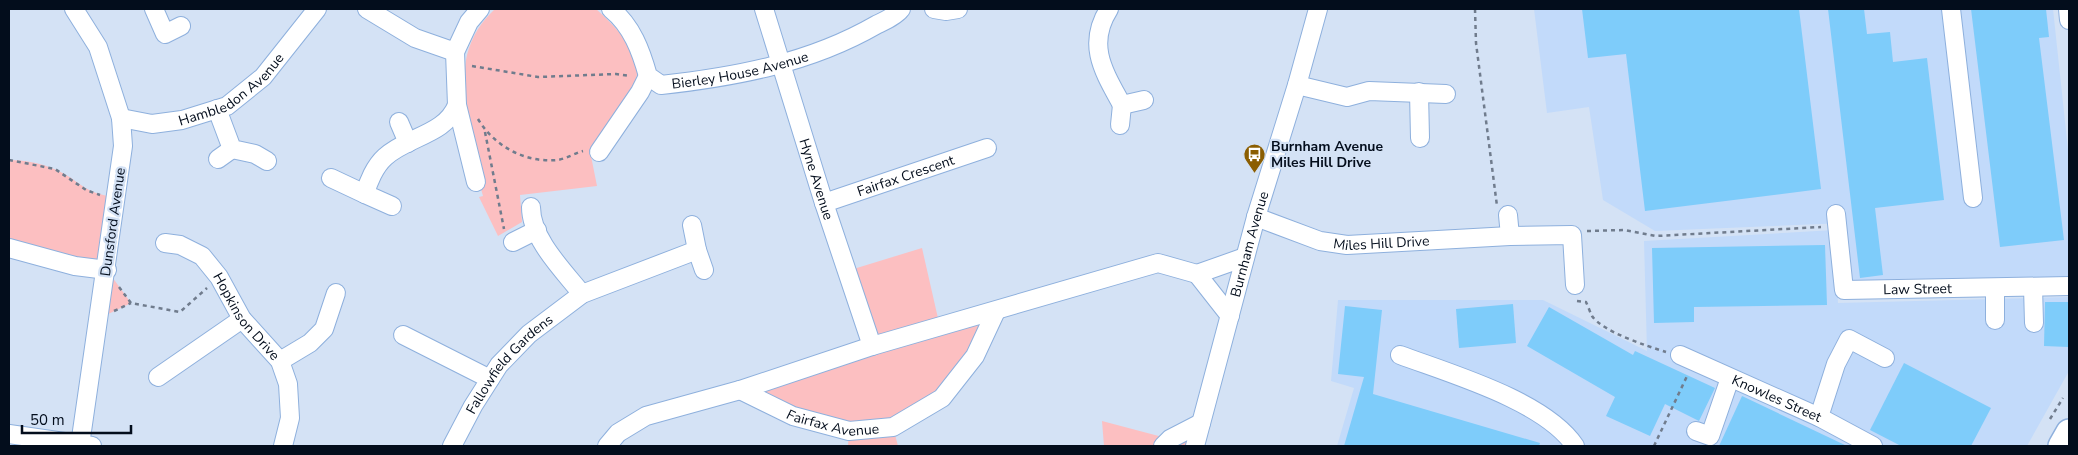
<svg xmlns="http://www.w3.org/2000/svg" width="2078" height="455" font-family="'Nunito Sans',sans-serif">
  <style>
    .built { fill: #c2dafa }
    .green { fill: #fcbfc1 }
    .building { fill: #7eccfa }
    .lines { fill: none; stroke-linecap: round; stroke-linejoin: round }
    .minor-casing { stroke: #8eb0dd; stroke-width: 20 }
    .highway-casing { stroke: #8eb0dd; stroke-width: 28 }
    .path { stroke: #707c8d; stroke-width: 2.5; stroke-dasharray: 4 4; stroke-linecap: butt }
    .minor { stroke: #fff; stroke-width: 18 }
    .highway { stroke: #fff; stroke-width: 25 }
    .labels { text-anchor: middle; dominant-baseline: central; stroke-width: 4.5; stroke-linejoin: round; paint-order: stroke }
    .street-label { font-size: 14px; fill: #030d1c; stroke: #d4e2f5 }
    .poi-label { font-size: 14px; font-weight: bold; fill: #030d1c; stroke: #d4e2f5; text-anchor: start }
  </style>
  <rect width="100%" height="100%" fill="#d4e2f5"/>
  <g class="built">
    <polygon points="1534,9 2053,9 2069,159 2069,277 1851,281 1845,223 1655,231 1603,200 1589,107 1547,113"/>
    <polygon points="1834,230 1838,303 2069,297 2069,371 2027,446 1337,446 1354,388 1331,381 1338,300 1543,300 1647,351 1644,241"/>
  </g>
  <g class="green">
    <path d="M495,9H596C614,25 643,53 636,80C634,88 628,97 624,104C613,125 607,135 590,151L597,186L520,195L522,222L498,236L479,197L483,196C474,164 459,86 467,55C472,36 481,22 495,9Z"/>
    <path d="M9,160C23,160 41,163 54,169C81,180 82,194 117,197L107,270L131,303L100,318L106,270L9,248Z"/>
    <polygon points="922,248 940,327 996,311 942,398 893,427 898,446 848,446 849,431 740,390 872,346 847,271"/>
    <polygon points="1102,421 1170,439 1191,427 1195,446 1104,446"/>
  </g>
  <g class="building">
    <polygon points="1582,9 1799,9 1821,189 1645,211 1626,54 1588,58"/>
    <polygon points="1828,9 1864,9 1867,34 1890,32 1893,62 1927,58 1944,200 1875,208 1883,275 1860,278"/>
    <polygon points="1971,9 2046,9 2049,37 2039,38 2064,240 2000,247"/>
    <polygon points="1825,245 1827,305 1694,307 1694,322 1654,323 1652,248"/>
    <polygon points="2045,302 2069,302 2068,347 2044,346"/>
    <polygon points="1513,304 1516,343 1459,348 1456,309"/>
    <polygon points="1345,306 1382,310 1373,394 1540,443 1539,446 1344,446 1364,377 1338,374"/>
    <polygon points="1549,307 1633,355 1635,351 1715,388 1699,421 1665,404 1650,436 1606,416 1615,397 1527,346"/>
    <polygon points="1904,363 1991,408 1971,446 1901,446 1870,430"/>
    <polygon points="1742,396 1847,446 1719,446"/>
  </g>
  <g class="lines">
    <defs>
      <g id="minor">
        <polyline points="74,9 98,47 121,118 123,146 80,445"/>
        <polyline points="154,9 165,34 181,26"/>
        <polyline points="367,9 415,38 455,52 469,22 480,9"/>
        <path id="s1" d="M611,9C632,26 641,51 648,76L661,85C735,77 810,63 876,25C884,21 896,16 901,9"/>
        <path id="s2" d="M764,9L824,203L872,346"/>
        <polyline points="934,9 946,11 958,9"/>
        <path d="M1109,9C1086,45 1104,72 1122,105L1144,100"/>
        <polyline points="1951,9 1973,198"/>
        <polyline points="2068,9 2069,20"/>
        <polyline points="455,52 457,105 476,182"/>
        <polyline points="1297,85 1347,97 1369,91 1446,94"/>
        <polyline points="1419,92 1420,138"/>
        <polyline points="217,109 232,149 255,154 267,161"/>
        <path id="s3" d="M121,118L152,124L182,120L227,106L263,77L317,9"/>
        <polyline points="399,122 408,143"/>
        <polyline points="1120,125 1122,105"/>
        <polyline points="599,152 640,92 648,76"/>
        <polyline points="218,159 232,149"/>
        <polyline points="331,178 365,194"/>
        <path id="s4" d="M824,203L987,148"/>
        <path d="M392,206L365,194C368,182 375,166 385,157C408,136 445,135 457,105"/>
        <path d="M531,207C531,239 563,270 582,294"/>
        <path id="s5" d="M1836,214L1844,290L2069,286"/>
        <polyline points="1508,215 1510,236 1572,235 1575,285"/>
        <path id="s6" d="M1256,217L1320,241L1347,245L1510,236"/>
        <polyline points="513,242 537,230"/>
        <path id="s7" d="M165,243L180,245L202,256L219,277L242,319L280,361L288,384L290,418L283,446"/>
        <polyline points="9,248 75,266 107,270"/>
        <polyline points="697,250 704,270"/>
        <polyline points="1197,274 1230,316"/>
        <polyline points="2033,287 2034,323"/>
        <polyline points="1995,288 1995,320"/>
        <polyline points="403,335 490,379"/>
        <path d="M1400,355C1451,374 1545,401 1575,446"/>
        <path id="s8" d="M1680,355L1819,417L1873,446"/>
        <polyline points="280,361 310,343 324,329 336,293"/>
        <polyline points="158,377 242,319"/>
        <path id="s9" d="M740,390L793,416L849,431L893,427L942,398L975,356L996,311"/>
        <polyline points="1819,417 1836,364 1849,339 1885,358"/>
        <polyline points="1696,431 1710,436 1730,378"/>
        <polyline points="9,434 92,446"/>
        <path id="s10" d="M452,446L473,406L499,365L529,334L582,294L697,250L692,225"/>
        <polyline points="607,446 618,433 646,416 740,390 872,346 1158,263 1197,274 1245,257"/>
        <polyline points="1163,446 1170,439 1201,423"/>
        <path id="s11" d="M1195,446L1256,217L1297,85L1318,9"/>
      </g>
      <polyline id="highway" points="2061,446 2069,432"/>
    </defs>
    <use href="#minor" class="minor-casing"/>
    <use href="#highway" class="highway-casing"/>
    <g class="path">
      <polyline points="1475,9 1476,43 1497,206"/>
      <polyline points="472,66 538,77 616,74 630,76"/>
      <path d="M478,119C494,146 525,163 557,160C566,159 575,153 583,151"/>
      <polyline points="485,132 504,229"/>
      <polyline points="9,160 55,169 86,190 100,195"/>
      <polyline points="1587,231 1624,230 1656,236 1821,227"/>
      <polyline points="119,287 131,303 180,312 207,288"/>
      <path d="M1577,301L1586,302C1588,306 1590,312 1592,316C1603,332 1647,346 1666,352"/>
      <polyline points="114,311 131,303"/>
      <polyline points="2050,419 2063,398"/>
      <polyline points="1654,446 1688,374"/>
    </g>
    <use href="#minor" class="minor"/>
    <use href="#highway" class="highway"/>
  </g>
  <defs>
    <symbol id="bus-pin" viewBox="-11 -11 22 30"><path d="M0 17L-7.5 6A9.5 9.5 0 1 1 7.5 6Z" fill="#8b5e02" stroke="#d4e2f5"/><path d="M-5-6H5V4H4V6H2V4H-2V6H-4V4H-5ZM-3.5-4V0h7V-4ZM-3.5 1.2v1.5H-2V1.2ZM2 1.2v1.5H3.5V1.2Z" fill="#fff"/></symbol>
  </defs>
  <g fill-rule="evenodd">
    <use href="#bus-pin" x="1242" y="142" width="25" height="34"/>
  </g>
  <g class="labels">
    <g class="street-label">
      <text stroke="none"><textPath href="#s1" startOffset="174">Bierley House Avenue</textPath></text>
      <text stroke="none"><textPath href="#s3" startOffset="121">Hambledon Avenue</textPath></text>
      <text stroke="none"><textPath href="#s4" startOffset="86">Fairfax Crescent</textPath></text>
      <text stroke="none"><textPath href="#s2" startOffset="178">Hyne Avenue</textPath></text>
      <text transform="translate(113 222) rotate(-82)">Dunsford Avenue</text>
      <text stroke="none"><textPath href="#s6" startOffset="130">Miles Hill Drive</textPath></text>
      <text stroke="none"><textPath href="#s11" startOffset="209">Burnham Avenue</textPath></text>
      <text stroke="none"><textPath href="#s5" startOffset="150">Law Street</textPath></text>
      <text stroke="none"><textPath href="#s7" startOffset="115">Hopkinson Drive</textPath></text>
      <text stroke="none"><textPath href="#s10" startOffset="101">Fallowfield Gardens</textPath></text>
      <text stroke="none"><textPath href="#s8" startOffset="106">Knowles Street</textPath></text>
      <text stroke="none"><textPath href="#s9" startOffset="100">Fairfax Avenue</textPath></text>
    </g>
    <g class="poi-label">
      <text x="1271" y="146">Burnham Avenue<tspan x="1271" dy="16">Miles Hill Drive</tspan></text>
    </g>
  </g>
  <rect width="2078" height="455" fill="none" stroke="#030d1c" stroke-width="20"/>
  <path d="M22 425v8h109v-8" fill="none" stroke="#030d1c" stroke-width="2.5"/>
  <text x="30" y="425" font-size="15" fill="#030d1c" stroke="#d4e2f5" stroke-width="4" paint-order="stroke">50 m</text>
</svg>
